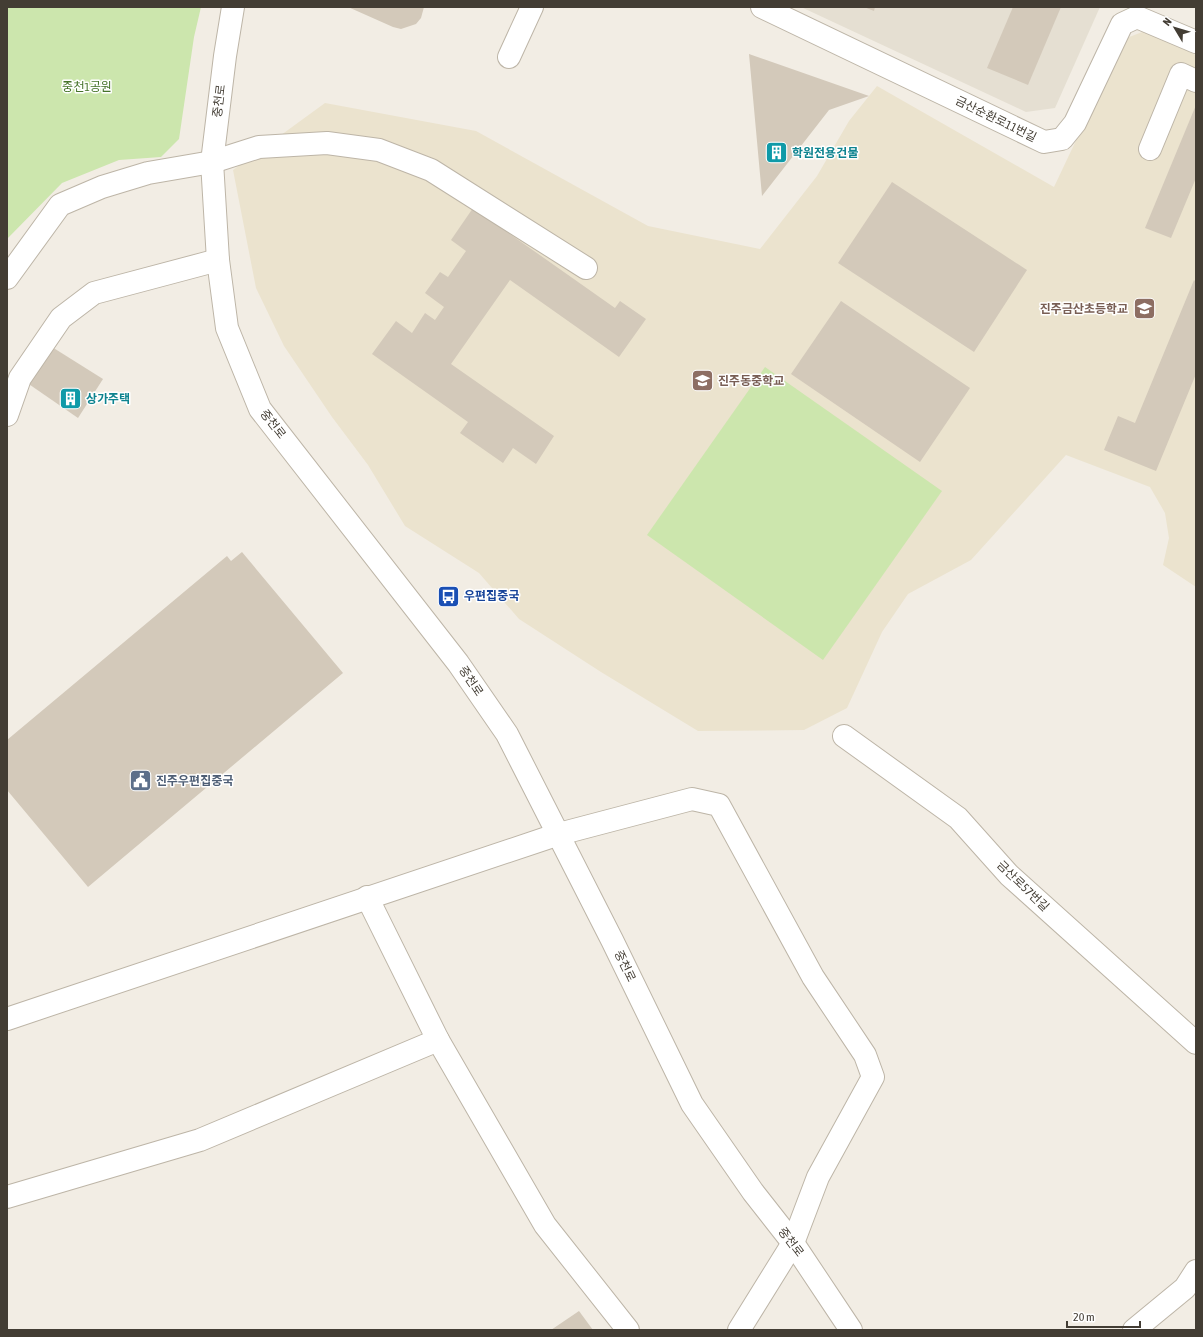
<svg xmlns="http://www.w3.org/2000/svg" width="1203" height="1337" font-family="'Asap Condensed','Noto Sans KR',sans-serif">
	<rect width="100%" height="100%" fill="#f2ede4"/>
	<!-- residential -->
	<path fill="#e5dfd2" d="M801,7H1100L1055,108L1026,112Z"/>
	<!-- education -->
	<path fill="#ebe3ce" d="M1145,31L1196,55V587L1163,565L1169,538L1165,513L1150,487L1066,455L971,560L908,594L882,632L847,708L804,730L698,731L601,672L519,619L479,573L405,526L368,465L332,417L284,346L256,288L233,170L325,103L476,131L648,226L760,249L817,176L849,121L877,86L1054,187L1124,39Z"/>
	<!-- green -->
	<g fill="#cce6ad">
		<path d="M7,7H201L194,37L179,139L161,157L119,160L62,183L7,239Z"/>
		<path d="M765,367L942,491L823,660L647,535Z"/>
	</g>
	<!-- building -->
	<g fill="#d3c9ba">
		<path d="M348,7H424L421,18L416,24L401,29L393,27Z"/>
		<path d="M864,7H875L874,11Z"/>
		<path d="M1013,7H1061L1028,85L987,68Z"/>
		<path d="M749,54L869,96L829,110L762,196Z"/>
		<path d="M1196,105V178L1171,238L1145,228Z"/>
		<path d="M892,182L1027,270L974,352L838,263Z"/>
		<path d="M473,208L615,308L620,301L646,319L619,357L510,280L451,364L554,436L536,464L513,448L503,463L460,433L468,422L372,354L396,321L412,333L425,313L435,320L444,307L425,293L440,272L448,277L466,251L451,240Z"/>
		<path d="M1194,280L1196,282V374L1156,471L1104,450L1118,416L1135,423Z"/>
		<path d="M841,301L970,388L920,462L791,374Z"/>
		<path d="M44,342L103,379L78,418L20,378Z"/>
		<path d="M242,552L343,673L88,887L7,790V740L227,556L231,561Z"/>
		<path d="M579,1311L593,1330H551Z"/>
	</g>
	<g fill="none" stroke-linecap="round" stroke-linejoin="round">
		<defs>
			<g id="minor">
				<path d="M233,7L225,56L212,162L218,260L227,328L260,409L458,663L507,734L612,940L692,1104L753,1192L793,1243L851,1330"/>
				<path d="M762,7L1044,142L1062,139L1075,123L1122,24L1137,17L1196,42"/>
				<path d="M509,57L532,7"/>
				<path d="M1150,149L1181,74L1196,81"/>
				<path d="M7,278L60,205L102,187L148,173L212,162L259,147L327,143L379,150L431,170L586,268"/>
				<path d="M7,415L20,378L61,318L94,293L218,260"/>
				<path d="M844,736L958,818L1009,875L1196,1043"/>
				<path d="M7,1019L559,834L692,799L719,805L813,977L865,1055L873,1077L818,1177L793,1243L739,1330"/>
				<path d="M438,1040L545,1225L628,1330"/>
				<path d="M7,1197L200,1140L438,1040L367,897"/>
				<path d="M1134,1330L1185,1288L1196,1271"/>
			</g>
		</defs>
		<!-- minor casing -->
		<use href="#minor" stroke="#bdb5a7" stroke-width="24"/>
		<!-- minor -->
		<use href="#minor" stroke="#fff" stroke-width="22"/>
	</g>
	<!-- icons -->
	<defs>
		<symbol id="building-square" viewBox="-11 -11 22 22"><rect x="-9" y="-9" width="18" height="18" rx="4" fill="#0f9aa8" stroke="#fff"/><path d="M-4-6H4V6H1V3H-1V6H-4ZM-2.5-4.3h1.7v1.8h-1.7ZM.8-4.3h1.7v1.8H.8ZM-2.5-1h1.7V.8h-1.7ZM.8-1h1.7V.8H.8Z" fill="#fff"/></symbol>
		<symbol id="school-square" viewBox="-11 -11 22 22"><rect x="-9" y="-9" width="18" height="18" rx="4" fill="#8d6e63" stroke="#fff"/><path d="M0-5L7-2L0 1L-7-2ZM-4 1L0 2.5L4 1V4Q0 6-4 4Z" fill="#fff"/></symbol>
		<symbol id="bus-square" viewBox="-11 -11 22 22"><rect x="-9" y="-9" width="18" height="18" rx="4" fill="#1a4fb4" stroke="#fff"/><path d="M-5-6H5V4H4V6H2V4H-2V6H-4V4H-5ZM-3.5-4V0h7V-4ZM-3.5 1.2v1.5H-2V1.2ZM2 1.2v1.5H3.5V1.2Z" fill="#fff"/></symbol>
		<symbol id="civic-square" viewBox="-11 -11 22 22"><rect x="-9" y="-9" width="18" height="18" rx="4" fill="#5c6f8a" stroke="#fff"/><path d="M-.6-6.5H3V-4.5H.6V-3L4-1V1h2V6H-6V1h2V-1L-.6-3ZM-1.2 2.5V6h2.4V2.5Z" fill="#fff"/></symbol>
	</defs>
	<g fill-rule="evenodd">
		<use href="#building-square" x="764" y="140" width="25" height="25"/>
		<use href="#school-square" x="1132" y="296" width="25" height="25"/>
		<use href="#school-square" x="690" y="368" width="25" height="25"/>
		<use href="#building-square" x="58" y="386" width="25" height="25"/>
		<use href="#bus-square" x="436" y="584" width="25" height="25"/>
		<use href="#civic-square" x="128" y="768" width="25" height="25"/>
	</g>
	<g text-anchor="middle" dominant-baseline="central" stroke-width="3" stroke-linejoin="round" paint-order="stroke">
		<!-- park labels -->
		<g font-size="12" fill="#457329" stroke="#fff">
			<text x="87" y="87">중천1공원</text>
		</g>
		<!-- street labels -->
		<g font-size="12" fill="#433d34" stroke="#fff">
			<text transform="translate(219 101) rotate(-83)">중천로</text>
			<text transform="translate(996 119) rotate(26)">금산순환로11번길</text>
			<text transform="translate(273 424) rotate(52)">중천로</text>
			<text transform="translate(471 681) rotate(56)">중천로</text>
			<text transform="translate(1023 886) rotate(44)">금산로57번길</text>
			<text transform="translate(625 966) rotate(64)">중천로</text>
			<text transform="translate(791 1242) rotate(53)">중천로</text>
		</g>
		<!-- culture labels -->
		<g font-size="12" font-weight="bold" fill="#0d838f" stroke="#fff" text-anchor="start">
			<text x="792" y="153">학원전용건물</text>
			<text x="86" y="399">상가주택</text>
		</g>
		<!-- education labels -->
		<g font-size="12" font-weight="bold" fill="#785e54" stroke="#fff" text-anchor="end">
			<text x="1128" y="309">진주금산초등학교</text>
			<text x="718" y="381" text-anchor="start">진주동중학교</text>
		</g>
		<!-- transit labels -->
		<g font-size="12" font-weight="bold" fill="#164399" stroke="#fff" text-anchor="start">
			<text x="464" y="596">우편집중국</text>
		</g>
		<!-- service labels -->
		<g font-size="12" font-weight="bold" fill="#4e5e75" stroke="#fff" text-anchor="start">
			<text x="156" y="781">진주우편집중국</text>
		</g>
	</g>
	<!-- border -->
	<rect width="1203" height="1337" fill="none" stroke="#433d34" stroke-width="16"/>
	<!-- north arrow -->
	<g transform="translate(1175 28) rotate(308)" stroke="#ffffff" stroke-width="3" paint-order="stroke">
	<path d="M0-3L7 15L0 10L-7 15Z" fill="#433d34"/>
	<text y="-6" font-size="11" font-weight="bold" text-anchor="middle" fill="#433d34">N</text>
	</g>
	<!-- scale -->
	<path d="M1067 1321v6h73v-6" fill="none" stroke="#433d34" stroke-width="2"/>
	<text x="1073" y="1321" font-size="12" fill="#433d34" stroke="#ffffff" stroke-width="3" paint-order="stroke">20 m</text>
</svg>
